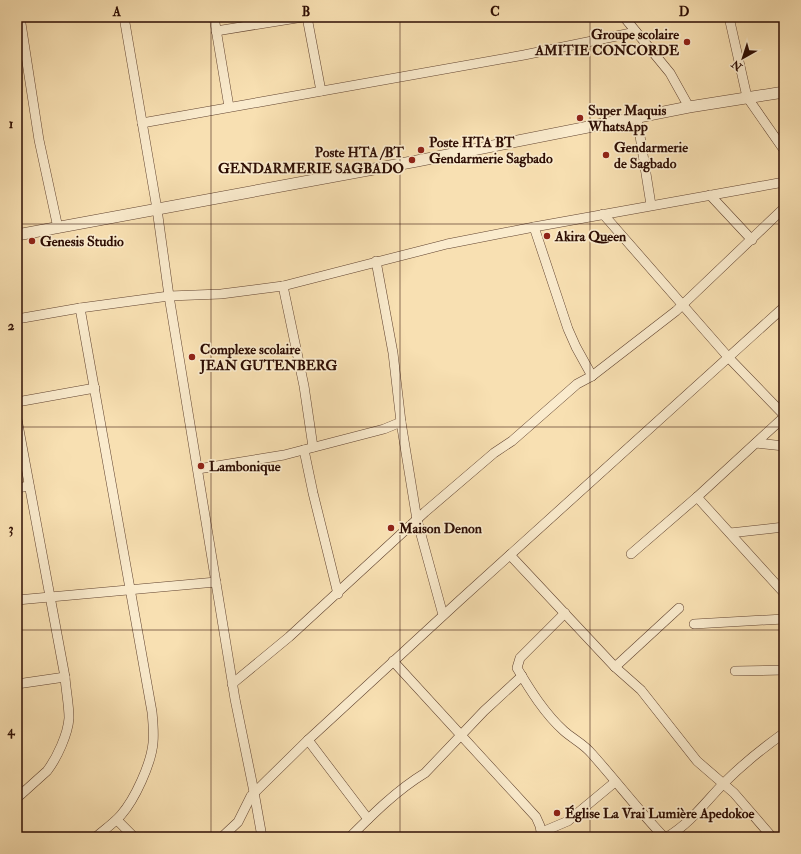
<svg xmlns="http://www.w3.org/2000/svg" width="801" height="854" font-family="'IM FELL Double Pica',serif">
	<rect width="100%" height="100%" fill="#f8e0b2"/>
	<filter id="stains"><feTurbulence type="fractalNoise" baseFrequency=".005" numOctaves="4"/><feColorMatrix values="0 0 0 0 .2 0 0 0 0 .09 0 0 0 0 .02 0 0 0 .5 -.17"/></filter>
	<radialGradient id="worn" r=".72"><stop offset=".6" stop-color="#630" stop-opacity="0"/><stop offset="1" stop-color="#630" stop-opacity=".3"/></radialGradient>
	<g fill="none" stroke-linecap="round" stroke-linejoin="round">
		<defs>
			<g id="minor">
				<path d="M20,17L39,140L58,228"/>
				<path d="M124,17L157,209L169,296L235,699L254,792L262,837"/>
				<path d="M214,17L229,107"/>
				<path d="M307,17L321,91"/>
				<path d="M624,17L670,73L689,107"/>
				<path d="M729,17L747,97L784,150"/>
				<path d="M216,31L303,17"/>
				<path d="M637,117L651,205"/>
				<path d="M142,123L524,55L636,32"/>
				<path d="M710,195L752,240"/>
				<path d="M603,214L729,358L784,415"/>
				<path d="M534,227L568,329L576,347L592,376"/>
				<path d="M376,261L393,353L401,422L417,520L443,615"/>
				<path d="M283,286L304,386L313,447"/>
				<path d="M80,308L152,712C153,722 154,733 153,743C151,764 135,799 121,815C114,823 104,830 96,837"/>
				<path d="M17,319L80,308L169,296L221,294L283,286L447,244L534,227L784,182"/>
				<path d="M17,402L95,388"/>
				<path d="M17,419L65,677C66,691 69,705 69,718C68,734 57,758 47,771L17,798"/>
				<path d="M756,443L784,446"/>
				<path d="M304,450L313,493L338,594"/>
				<path d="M198,469L284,455L384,429L401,422"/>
				<path d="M17,488L29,486"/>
				<path d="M697,497L784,593"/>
				<path d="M730,533L784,527"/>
				<path d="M631,554L697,497L784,417"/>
				<path d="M510,555L615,667L641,690L697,761L734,793L772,837"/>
				<path d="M17,600L216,582"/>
				<path d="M565,613L520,658L517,668C530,690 545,714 564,731C573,739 584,744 592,754C617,782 639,811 664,837"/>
				<path d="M694,624L784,619"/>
				<path d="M393,661L536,817L540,826L542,837"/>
				<path d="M615,667L679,608"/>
				<path d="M735,671L784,670"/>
				<path d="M17,684L65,677"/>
				<path d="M232,684L289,637L425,512L494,453L512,441L577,384L592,376L676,311L784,208"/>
				<path d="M308,740L368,819"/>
				<path d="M117,820L134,837"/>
				<path d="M542,832L568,821L615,782"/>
				<path d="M222,837L238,822L251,796L308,740L459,601L784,307"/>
				<path d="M350,837C373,814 397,790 425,773L484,711L522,676"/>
				<path d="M667,837C691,823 706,801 725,782C743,764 763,748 784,733"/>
			</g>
			<path id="tertiary" d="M17,235L417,161L689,107L784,92"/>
		</defs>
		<!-- minor casing -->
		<use href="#minor" stroke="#60422f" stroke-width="10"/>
		<!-- tertiary casing -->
		<use href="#tertiary" stroke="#60422f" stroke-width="12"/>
		<!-- minor -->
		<use href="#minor" stroke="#faebcd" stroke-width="9"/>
		<!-- tertiary -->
		<use href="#tertiary" stroke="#faebcd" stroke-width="11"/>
	</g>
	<!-- grid -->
	<path fill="none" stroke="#2d0d03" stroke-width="1" stroke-opacity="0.55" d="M211,17V837M400,17V837M590,17V837M17,224H784M17,427H784M17,630H784"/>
	<!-- markers -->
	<g fill="#8f2418" stroke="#faebcd" stroke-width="1.5">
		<circle cx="687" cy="42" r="4"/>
		<circle cx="580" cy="118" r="4"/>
		<circle cx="421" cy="150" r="4"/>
		<circle cx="606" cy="155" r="4"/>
		<circle cx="412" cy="160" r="4"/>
		<circle cx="547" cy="236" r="4"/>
		<circle cx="32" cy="241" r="4"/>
		<circle cx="192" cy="357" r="4"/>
		<circle cx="201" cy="466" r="4"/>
		<circle cx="391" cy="528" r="4"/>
		<circle cx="557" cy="813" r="4"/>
	</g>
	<g text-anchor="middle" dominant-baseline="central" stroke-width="3.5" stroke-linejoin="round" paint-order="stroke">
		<!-- poi labels -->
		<g font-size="14" font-weight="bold" fill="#2d0d03" stroke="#faebcd" text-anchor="start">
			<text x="679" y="34" text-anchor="end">Groupe scolaire<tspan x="679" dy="16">AMITIE CONCORDE</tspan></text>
			<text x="588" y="110">Super Maquis<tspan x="588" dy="16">WhatsApp</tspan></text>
			<text x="429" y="142">Poste HTA BT<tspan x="429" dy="16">Gendarmerie Sagbado</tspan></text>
			<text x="614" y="147">Gendarmerie<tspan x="614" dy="16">de Sagbado</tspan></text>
			<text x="404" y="152" text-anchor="end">Poste HTA /BT<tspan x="404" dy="16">GENDARMERIE SAGBADO</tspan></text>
			<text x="555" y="236">Akira Queen</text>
			<text x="40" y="241">Genesis Studio</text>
			<text x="200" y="349">Complexe scolaire<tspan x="200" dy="16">JEAN GUTENBERG</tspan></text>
			<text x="209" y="466">Lambonique</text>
			<text x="399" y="528">Maison Denon</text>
			<text x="565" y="813">Église La Vrai Lumière Apedokoe</text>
		</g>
	</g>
	<!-- margin -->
	<rect width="801" height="854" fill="none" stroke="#f8e0b2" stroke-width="44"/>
	<!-- north arrow -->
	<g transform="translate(743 58) rotate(219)" stroke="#faebcd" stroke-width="3" paint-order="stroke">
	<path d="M0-3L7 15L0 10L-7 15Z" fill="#2d0d03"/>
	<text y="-6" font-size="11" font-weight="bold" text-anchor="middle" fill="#2d0d03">N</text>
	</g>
	<rect x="22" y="22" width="757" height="810" fill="none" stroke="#2d0d03" stroke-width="1.5"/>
	<g font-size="13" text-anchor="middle" font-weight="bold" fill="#2d0d03">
		<text x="117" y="16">A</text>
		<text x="306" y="16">B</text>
		<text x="495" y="16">C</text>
		<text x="684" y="16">D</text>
		<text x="11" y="128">1</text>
		<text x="11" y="330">2</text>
		<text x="11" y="533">3</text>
		<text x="11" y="735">4</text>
	</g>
	<rect width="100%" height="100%" filter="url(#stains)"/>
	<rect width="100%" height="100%" fill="url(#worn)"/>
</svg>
